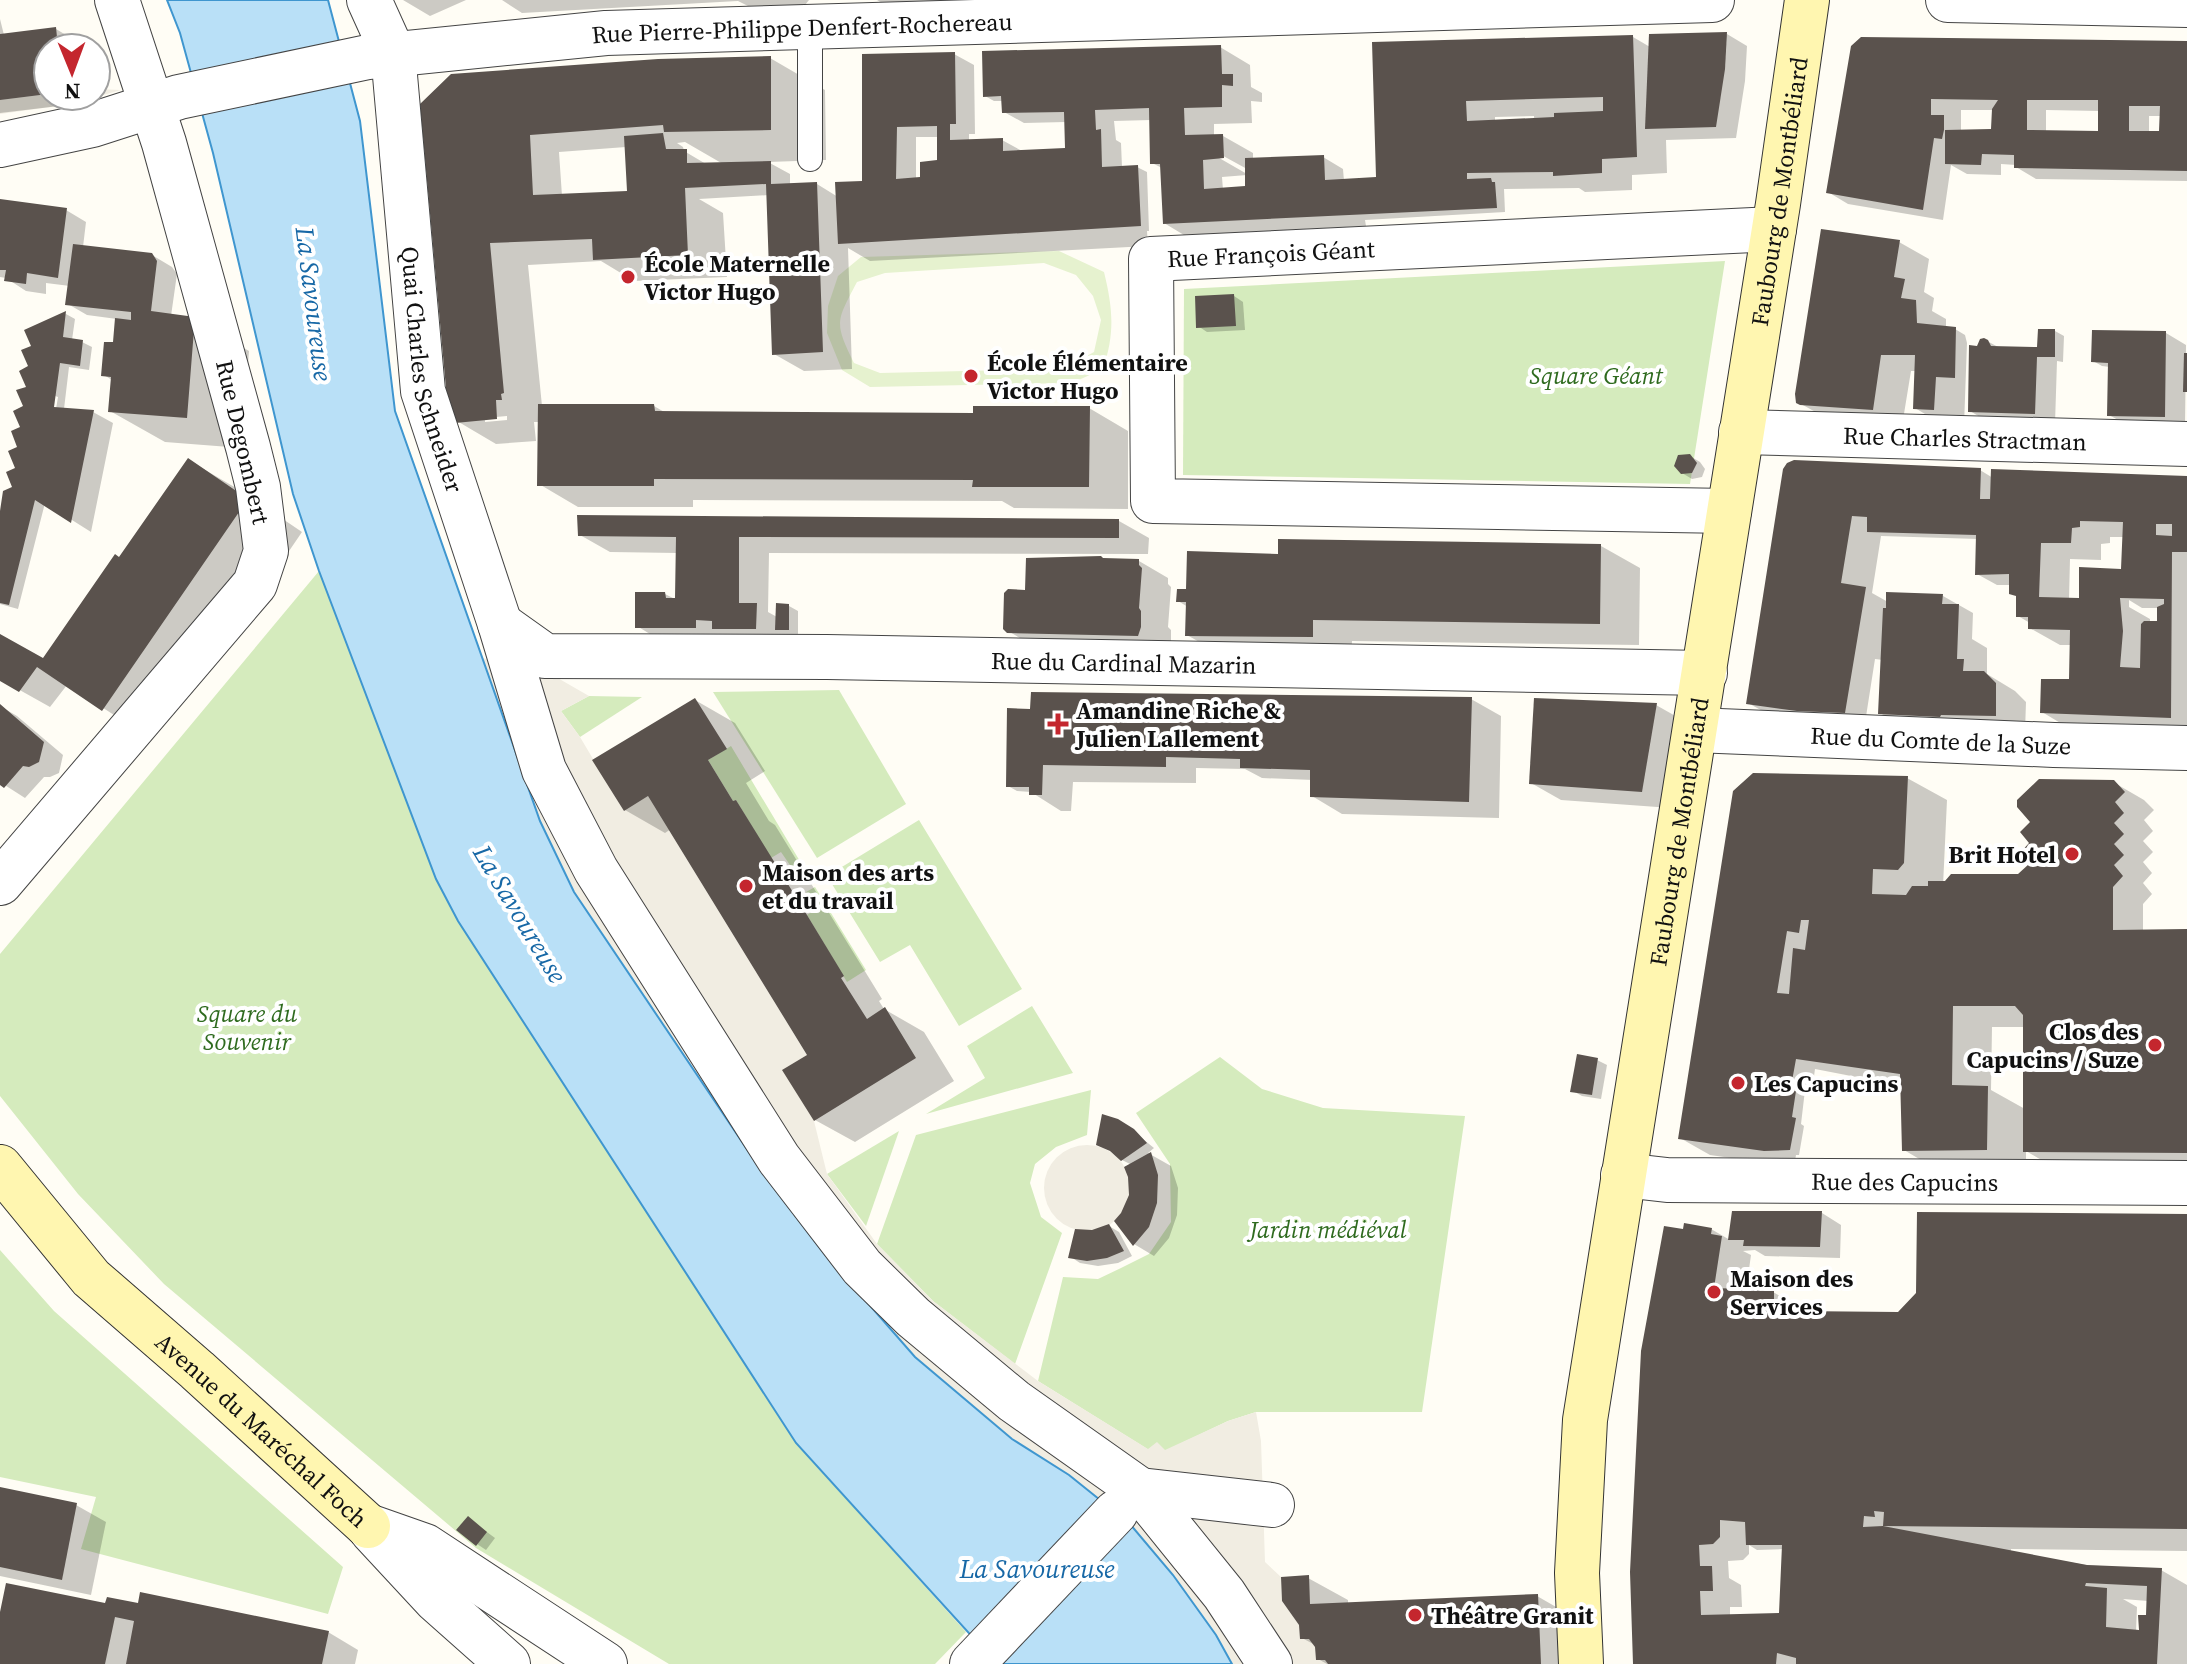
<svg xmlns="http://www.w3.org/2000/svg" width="2187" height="1664" font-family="'Source Serif 4',serif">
	<rect width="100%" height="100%" fill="#fffdf5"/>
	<!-- green -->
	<g fill="#d5ebbd">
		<path d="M1725,261L1690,484L1183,475L1184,289Z"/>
		<path d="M319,571L436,879L458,921L796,1443L966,1632L935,1664H669L476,1548L164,1284L78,1194L0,1096V954Z"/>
		<path d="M839,690L906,804L817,858L713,692Z"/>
		<path d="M589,696L642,697L580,737L561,711Z"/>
		<path d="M731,746L801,863L792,868L781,852L771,858L736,800L733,801L708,760Z"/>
		<path d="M919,820L1022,989L959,1026L910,945L880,962L827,876Z"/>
		<path d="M815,887L866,970L847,982L807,915L816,909L806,892Z"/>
		<path d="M1032,1006L1073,1073L926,1114L985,1078L967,1046Z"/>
		<path d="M1220,1057L1262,1089L1323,1108L1465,1116L1422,1412H1256L1228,1421L1165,1451L1149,1450L1038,1381L1063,1277L1098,1279L1121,1268L1149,1254L1171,1222L1170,1164L1136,1113Z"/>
		<path d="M1091,1090L1087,1135L1056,1147L1035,1164L1030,1183L1041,1217L1062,1233L1015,1364L933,1301L877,1244L916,1135Z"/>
		<path d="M899,1131L866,1226L827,1174Z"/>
		<path d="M0,1250L54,1311L343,1567L328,1614L81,1549L96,1497L0,1477Z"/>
	</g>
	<!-- pitch -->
	<path fill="#e6f2cf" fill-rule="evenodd" d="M1059,251L1104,272C1113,309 1115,333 1103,369L1072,383L870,387L842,370L827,333L828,306L838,276L861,257ZM1044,263L1076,275L1093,296L1101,320L1094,352L1074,363L1053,369L880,373L854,363C834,322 836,322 857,282L885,273Z"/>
	<!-- plaza -->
	<g fill="#f1ede2">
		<path d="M96,89L121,90L72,104L0,114V100L48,94L96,96Z"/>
		<path d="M482,658L549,673L589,696L561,711L580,737L624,811L648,796L807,1055L783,1070L814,1121L827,1174L877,1244L933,1301L1038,1381L1148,1449L1157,1442L1165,1450L1228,1421L1256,1412L1261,1441L1265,1562L1281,1577L1282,1601L1315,1647L1316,1660H1325L1328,1664H1232L1216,1635L1173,1575L1130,1524L1069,1475L1012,1439L915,1357L824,1253L765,1176L574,892L540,821Z"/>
		<circle cx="1087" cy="1188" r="43"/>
	</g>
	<!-- water -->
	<path fill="#b9e0f7" stroke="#3f96cf" stroke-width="2" d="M167,0H328L360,121L395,411L540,821L574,892L765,1176L824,1253L915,1357L1012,1439L1069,1475L1130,1524L1173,1575L1216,1635L1232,1664H997L796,1443L458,921L436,879L319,571L293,494L213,153L180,33Z"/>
	<!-- shadow -->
	<g fill="#0003" fill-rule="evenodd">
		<path d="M403,0H466L430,16Z"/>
		<path d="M502,0H809L805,5L748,6L738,1L522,13Z"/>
		<path d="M877,0H1377L907,17Z"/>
		<path d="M0,19L4,35L56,29L76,41V48H48V96H82L76,104L0,113Z"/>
		<path d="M1727,34L1747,46L1745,81L1736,138L1666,140L1667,173L1632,175V190L1585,192L1579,188L1504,189L1505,212L1365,220L1366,226L1184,235L1164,223L1162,168L1152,163L1151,120L1114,121L1116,140L1121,143L1122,167H1137L1147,172L1149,231H1147L1148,246L870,261L848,248L852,369L804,371L774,354L769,195L699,199L723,213L727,277L634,281L601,261L528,265L542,406H654L666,413L975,415L1089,408L1128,431V509L1014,508L1002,501L693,500V507H578L539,484L540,422H534L536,441L496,444L457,421L422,105L770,58L825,90L826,160L768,162L790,174V185L817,184L838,197L864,182V55L954,54L974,65L975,134H969V141L1002,140L1022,151H1067L1066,122L1024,123L1004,112V101H994L985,96L1220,47L1250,65L1251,87L1262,93V102L1251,101L1252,123L1214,124V136H1223L1253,153V160L1323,157L1343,169L1344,181L1383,179L1374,44L1633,37L1650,47ZM1534,116V120L1495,122V117ZM916,137H939V163L922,179H916ZM685,142L723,164H706L684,151L683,147L677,143ZM626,147L629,193L562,196L559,152ZM1216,152L1247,169V174L1214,155ZM1247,175V188L1223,190L1222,177ZM507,416V420L485,422V418Z"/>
		<path d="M2187,43V181L2036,179L2016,167V165L2001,164V175L1967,174L1951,165L1943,220L1848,204L1828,192L1853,47ZM1961,110H1994L1993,131H1961ZM2046,110L2100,111V133L2046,132ZM2149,116H2161V133H2149Z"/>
		<path d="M0,201L66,210L86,222L83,247L152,255L172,267L177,274L171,316L194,319L249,351L242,448L165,442L110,411L112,380L104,375L115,345L117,319L87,315L68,304L70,286L46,283V294L26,291L6,278L0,277Z"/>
		<path d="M1899,242L1929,259L1924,292L1934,298L1932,311L1946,319V329H1955L1965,335L1967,343L1964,426H1945L1915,408L1916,371H1911L1902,426L1832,421L1801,404Z"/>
		<path d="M1234,296L1243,302L1245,330L1207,332L1198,326Z"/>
		<path d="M66,314L75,319L72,340L82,342L92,347L89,370L69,367L64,409L93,412L113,423L91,532L45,503L18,609L0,604V525L15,488L18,469L33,347L27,331ZM55,396L58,397L56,409H52Z"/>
		<path d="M2055,331L2064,336L2063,362L2057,361L2055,424L1990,423L1970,411L1978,348L1987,341L2000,348L2039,349Z"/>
		<path d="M2166,333L2186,345L2185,427L2129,426L2109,415L2110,367L2102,366L2093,361Z"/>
		<path d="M1690,456L1700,462L1705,469L1702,477L1692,479L1682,473Z"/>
		<path d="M188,460L243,492L302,532L236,629L133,727L67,685L50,707L0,679V643L43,661L120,559Z"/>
		<path d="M1785,470H1980L1993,478H2187V728L2072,730L2042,712L2071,681L2072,645H2060L2030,628V623L2018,616V597L2010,585H1997L1977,574L1978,539L1881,536L1872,593L1888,602L1943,596L1973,613L1972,639L1987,648V674L2015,691L2026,702L2025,732L1910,730L1880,713L1883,660L1875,659L1865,723L1768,714L1748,703ZM2110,537H2124L2123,571L2088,600H2069L2070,559L2101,560V544L2110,543ZM2129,600L2142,608H2159L2158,623H2150V619L2129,607Z"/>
		<path d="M1119,521L1149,538L1148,554L769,553L768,612L777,617L789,606L798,611V634H786V646L666,644L637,626L665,594L677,600V553L610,552L580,535Z"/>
		<path d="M1601,546L1640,568L1639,645L1352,641L1351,659L1217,652L1187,635L1188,607L1178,601L1221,556Z"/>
		<path d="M1105,560L1139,561L1168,578V584L1171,587L1168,627L1171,630V645L1039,649L1008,631L1027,592Z"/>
		<path d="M1471,699L1501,716L1499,818L1342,814L1312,796L1313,780L1262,778L1245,769L1196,768V783L1073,782L1071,811H1061L1031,792L1017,791L1008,786L1009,710Z"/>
		<path d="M695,700L735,723L765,771L746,783L769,821L775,825L882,999L879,1001L884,1009L924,1032L954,1081L855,1142L815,1120L810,1056L671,829L665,833L625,810Z"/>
		<path d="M1656,705L1686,722L1671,808L1561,800L1531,783Z"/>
		<path d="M0,706L17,716L63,755L59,773L50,777H44L25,798L0,782Z"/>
		<path d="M1907,778L1947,800L1943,886L2019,876L2113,782L2144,800L2154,810L2144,820L2153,831L2143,841L2153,852L2143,862L2152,873L2143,883L2152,894L2143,904V932L2187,931V1174L2055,1168L2026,1151V1172L1943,1173L1904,1150L1903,1086L1815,1069L1812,1091L1805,1090L1801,1124L1804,1126L1799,1155H1796L1794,1167L1710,1155L1680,1138L1735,792ZM1992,1027H2025V1109L1991,1090Z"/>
		<path d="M1597,1060L1607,1065L1601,1099L1582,1096L1573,1091Z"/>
		<path d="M1128,1127L1154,1148L1148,1153L1171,1166L1178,1188L1177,1215L1169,1238L1154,1256L1134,1244L1116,1221L1128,1205L1132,1165L1122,1160Z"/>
		<path d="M1734,1213H1822L1841,1225L1840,1258L1765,1256L1755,1250L1743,1251L1751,1255L1746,1291L1773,1292L1810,1313L1899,1314L2187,1216V1551L2011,1549V1552L2086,1565L2161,1570L2187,1585V1664H1635L1685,1232L1711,1229L1730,1240ZM1749,1545L1757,1550L1784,1549L1781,1615L1730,1616V1607H1742L1741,1585L1729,1578L1728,1561L1743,1560L1749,1554ZM2123,1599L2148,1601V1617L2141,1632H2136L2137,1607Z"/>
		<path d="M1109,1226L1119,1232L1132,1256L1118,1263L1098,1266L1080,1263L1071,1257L1092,1232Z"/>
		<path d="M0,1489L76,1505L106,1522L91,1595L0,1576Z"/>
		<path d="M468,1518L495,1538L486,1550L477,1544Z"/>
		<path d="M1308,1578L1348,1600V1604L1537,1596L1577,1619L1578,1664H1327L1318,1659L1317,1646L1302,1638Z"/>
		<path d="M115,1607L328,1632L358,1650L355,1664H0V1621Z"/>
	</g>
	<!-- building -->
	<g fill="#5a524d" fill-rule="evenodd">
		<path d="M56,27L58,48H48V94L0,100V34Z"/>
		<path d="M1727,32L1725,69L1716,127L1645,129L1649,34Z"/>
		<path d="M1633,35L1637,157L1602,159V173L1553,176V172L1467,173V179L1491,178L1492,182H1495L1497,208L1163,224L1160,164H1150L1149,108L1095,110L1096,130L1101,129L1102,167L1138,165L1141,226L838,244L835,182L862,181V54L955,52L956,124H950V140L1003,138V151L1065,148L1064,112L1002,113L1001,96L983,97L982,51L1221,45L1222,74H1233V86L1222,85V107L1184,108L1185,135L1223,134L1224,158L1203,160L1204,189L1245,186V158L1324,155L1325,180L1376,177L1372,42ZM1603,97V111L1554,113V117L1467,121L1466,101ZM937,126V160L920,162V177L896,179L897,127Z"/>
		<path d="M1861,37L2187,41V171L2014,168V155L1982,154L1981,165L1945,164V130L1991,129L1992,109L1998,100L1931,99V115H1944V130L1942,139L1934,138L1923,210L1826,193L1851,46ZM2027,100H2098V131L2027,130ZM2129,106H2160L2159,131H2129Z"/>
		<path d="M771,56V130L664,132L663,125L530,135L533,195L627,191L624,136L663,133L666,149H687V163L771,161V184L817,182L823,352L772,355L766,184L685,188L688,255L593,260L592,239L490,243L504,393L501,394L502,400H496L497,419L455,423L447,399L420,104L451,74L658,59Z"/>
		<path d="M0,199L67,208L58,278L27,273L26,284L4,281L6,270H0Z"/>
		<path d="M1821,229L1900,240L1894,277L1905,279L1901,298L1916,300L1917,323L1956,327L1955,378L1936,377L1934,410L1913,409L1915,355H1881L1873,410L1800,405L1796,403L1795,394Z"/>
		<path d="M73,244L152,253L157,261L151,311L195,317L187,418L108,412L111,377L101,376L104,342H113L115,318L131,320V312L65,305Z"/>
		<path d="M1234,294L1236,326L1196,328L1195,296Z"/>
		<path d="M66,311L63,337L83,340L80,366L60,363L54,407L94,410L71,523L35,500L9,605L0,603V511L3,491L12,487L6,472L15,468L8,451L17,447L11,431L20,427L13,411L23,406L16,390L26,387L19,371L28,366L21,350L31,346L24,330Z"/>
		<path d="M2038,329H2055V357H2037L2035,414L1968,412L1969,345L1977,346L1980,339L1984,338L1988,340L1991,346L2037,347Z"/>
		<path d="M2092,330L2166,331L2165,417L2107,416L2108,363L2091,362Z"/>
		<path d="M2184,353H2187V392H2183Z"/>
		<path d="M538,404H654L655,411L973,413V406H1090L1089,487H972L973,480L654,479V486H537Z"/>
		<path d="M1690,454L1697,463L1692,473L1681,474L1674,466L1678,455Z"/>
		<path d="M188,458L248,499L102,711L37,667L19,692L0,681V634L43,658L115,554L119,557Z"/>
		<path d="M1794,460L1981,468L1980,499H1990L1991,469L2187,476V552H2172L2171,718L2040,713L2041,679H2069L2070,630L2028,629V617H2016V596L2009,594V574L1975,575L1976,535L1867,532V517L1852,516L1841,583L1866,587L1845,713L1797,711L1746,704L1783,469L1787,463ZM2080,521L2123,522L2121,569L2079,567V598L2039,597L2041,543H2071L2072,528L2080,527ZM2156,524H2172V536L2156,535ZM2120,598L2164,599V604L2157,607V621H2144L2141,624L2140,668L2120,667L2123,631Z"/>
		<path d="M577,515L1119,519V538L739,537V603H757L756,629H712V621L696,620V628H635V592H665L666,598H675L676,537L578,536Z"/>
		<path d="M1278,539L1601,544L1600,624L1313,620V637L1185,636L1186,602H1176L1177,589H1186L1187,551L1278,554Z"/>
		<path d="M1101,556L1103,558L1139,559V565L1142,568L1139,608L1141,611V627L1138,636L1007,633L1003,629L1004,593L1008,589L1025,590L1026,558Z"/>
		<path d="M1886,592L1943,594L1942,604H1959L1957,659H1964L1963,671H1984L1996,683V716L1941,715L1940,717L1878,714L1883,608H1886Z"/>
		<path d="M776,603L789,604V630H775Z"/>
		<path d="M1031,692L1472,697L1469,802L1310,797V770L1240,768V759L1166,757V767L1043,765L1042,795H1029V787H1006L1007,708L1030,709Z"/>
		<path d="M695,698L727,749L708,760L733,801L736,800L807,915L844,976L841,978L867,1019L885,1007L916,1058L814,1121L782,1070L807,1055L648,796L624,811L592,760Z"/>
		<path d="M1534,698L1657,703L1642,792L1529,784Z"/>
		<path d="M0,704L44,742L39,762L29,767L23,766L4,788L0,785Z"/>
		<path d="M1753,773L1908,776L1904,863L1898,870L1873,869L1872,894L1906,895L1912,886H1928V881H1945L1951,874H2018L2029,864L2020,853L2029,843L2020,832L2030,822L2017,807V800L2039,779L2114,780L2125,792L2115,802L2124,813L2114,823L2124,834L2114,844L2124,855L2114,865L2123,876L2113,887V930L2187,929V1153L2023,1152V1015L2015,1006H1953L1952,1085L1988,1086L1987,1150L1902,1151L1900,1074L1796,1059L1792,1081L1775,1079L1774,1087L1796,1091L1792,1117L1796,1118L1790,1150L1764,1151L1678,1139L1733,791ZM1801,920H1809L1805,950L1793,948L1789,994L1777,993L1787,931L1799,933Z"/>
		<path d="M1577,1054L1598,1058L1592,1095L1570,1092Z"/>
		<path d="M1102,1114L1118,1119L1134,1129L1147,1143L1121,1161L1110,1151L1096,1145Z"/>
		<path d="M1151,1152L1158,1175L1157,1203L1149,1227L1133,1246L1114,1221L1121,1213L1129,1195L1128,1177L1124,1167Z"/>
		<path d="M1732,1211H1822L1820,1247L1743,1246L1744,1240H1728Z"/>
		<path d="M1917,1212L2187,1214V1529L1883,1526L1884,1512L1874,1511L1875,1517L1864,1516L1863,1527L1883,1526L2087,1565L2162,1568L2157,1664H1796V1658L1777,1653L1776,1664H1633L1630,1572L1641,1351L1664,1226L1683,1229L1684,1223L1712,1228L1711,1234L1722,1236L1714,1288L1774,1290V1302L1796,1303L1795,1311L1898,1312L1916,1293ZM1720,1520L1745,1522L1746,1545H1782L1779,1613L1701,1615L1700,1591H1713L1712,1566H1700L1699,1545L1713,1544L1720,1537ZM2086,1583L2147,1586L2146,1615H2138L2139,1630L2106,1627L2107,1588L2085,1586Z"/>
		<path d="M1109,1224L1124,1251L1107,1258L1087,1261L1068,1258L1075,1229L1092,1230Z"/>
		<path d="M0,1487L77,1503L62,1580L0,1567Z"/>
		<path d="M468,1516L487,1532L476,1546L456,1530Z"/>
		<path d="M1309,1575L1310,1604L1538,1594L1541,1664H1328L1325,1660H1316L1315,1647L1309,1639H1300L1299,1625L1282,1601L1281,1577Z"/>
		<path d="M6,1583L105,1603L107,1597L138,1603L140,1592L329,1631L322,1664H126L134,1621L115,1617L105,1664H0V1612Z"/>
	</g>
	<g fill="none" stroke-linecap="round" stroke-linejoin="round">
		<defs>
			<path id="lane" d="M810,27V159"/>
			<g id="street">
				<path id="s1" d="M369,0L393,53L423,391L500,624L544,770L596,870L779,1159L862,1267L913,1317L1014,1401L1140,1490L1224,1594L1270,1664"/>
				<path d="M1948,0L2187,5"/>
				<path id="s2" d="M0,145L92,125L179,97L368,57L606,33L1712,0"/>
				<path id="s3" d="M1741,432L2187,444"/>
				<path id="s4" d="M1729,511L1153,501L1151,259L1774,229"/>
				<path id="s5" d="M500,624L545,656L827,657L1705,673"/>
				<path id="s6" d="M1695,730L2054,745L2187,748"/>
				<path d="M0,883L255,584L266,551L258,487L248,447L164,143L117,0"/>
				<path id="s7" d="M1623,1175L1667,1180L2187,1183"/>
				<path d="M1140,1490L1272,1505"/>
				<path d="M368,1526L425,1546L605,1664"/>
				<path d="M372,1531L436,1600L508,1664"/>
				<path d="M972,1664L1116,1512"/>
			</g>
			<g id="secondary">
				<path id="s8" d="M0,1167L91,1278L197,1370L368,1526"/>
				<path id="s9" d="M1581,1664L1577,1573L1585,1420L1778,204L1807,0"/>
			</g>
		</defs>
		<!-- lane casing -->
		<use href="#lane" stroke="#444" stroke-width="26"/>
		<!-- street casing -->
		<use href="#street" stroke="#444" stroke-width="46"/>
		<!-- secondary casing -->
		<use href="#secondary" stroke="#333" stroke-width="46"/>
		<!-- lane -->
		<use href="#lane" stroke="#fff" stroke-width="24"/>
		<!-- street -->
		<use href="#street" stroke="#fff" stroke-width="44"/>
		<!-- secondary -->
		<use href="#secondary" stroke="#fff6b0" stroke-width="44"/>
	</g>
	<!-- markers -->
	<g fill="#c4262e" stroke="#fff" stroke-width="3">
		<circle cx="628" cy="277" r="8"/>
		<circle cx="971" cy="376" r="8"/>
		<path d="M1054 712h8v8h8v8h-8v8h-8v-8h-8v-8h8z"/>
		<circle cx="2072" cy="854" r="8"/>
		<circle cx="746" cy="886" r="8"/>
		<circle cx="2155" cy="1045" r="8"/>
		<circle cx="1738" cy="1083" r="8"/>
		<circle cx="1714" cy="1292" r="8"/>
		<circle cx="1415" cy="1615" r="8"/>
	</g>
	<g text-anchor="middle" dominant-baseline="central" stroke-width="8" stroke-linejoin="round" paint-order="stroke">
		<!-- street labels -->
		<g font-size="24" fill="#111" stroke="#fff">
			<text stroke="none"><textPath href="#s2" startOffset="814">Rue Pierre-Philippe Denfert-Rochereau</textPath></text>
			<text stroke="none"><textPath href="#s9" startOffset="1488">Faubourg de Montbéliard</textPath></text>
			<text stroke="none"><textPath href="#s4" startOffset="938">Rue François Géant</textPath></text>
			<text stroke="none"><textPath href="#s1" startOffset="378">Quai Charles Schneider</textPath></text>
			<text stroke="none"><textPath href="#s3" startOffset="224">Rue Charles Stractman</textPath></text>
			<text transform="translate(243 442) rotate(77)">Rue Degombert</text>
			<text stroke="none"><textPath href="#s5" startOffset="634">Rue du Cardinal Mazarin</textPath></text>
			<text stroke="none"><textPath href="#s6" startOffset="246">Rue du Comte de la Suze</textPath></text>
			<text stroke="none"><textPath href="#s9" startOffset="840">Faubourg de Montbéliard</textPath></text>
			<text stroke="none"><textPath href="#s7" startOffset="282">Rue des Capucins</textPath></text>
			<text stroke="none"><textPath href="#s8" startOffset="372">Avenue du Maréchal Foch</textPath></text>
		</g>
		<!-- poi labels -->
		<g font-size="24" font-weight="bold" fill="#111" stroke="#fff" text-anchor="start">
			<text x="644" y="263">École Maternelle<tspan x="644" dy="28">Victor Hugo</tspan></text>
			<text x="987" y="362">École Élémentaire<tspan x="987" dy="28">Victor Hugo</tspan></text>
			<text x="1076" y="710">Amandine Riche &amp;<tspan x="1076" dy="28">Julien Lallement</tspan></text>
			<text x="2056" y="854" text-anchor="end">Brit Hotel</text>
			<text x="762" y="872">Maison des arts<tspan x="762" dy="28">et du travail</tspan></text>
			<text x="2139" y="1031" text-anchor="end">Clos des<tspan x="2139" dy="28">Capucins / Suze</tspan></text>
			<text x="1754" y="1083">Les Capucins</text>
			<text x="1730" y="1278">Maison des<tspan x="1730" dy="28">Services</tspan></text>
			<text x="1431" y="1615">Théâtre Granit</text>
		</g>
		<!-- park labels -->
		<g font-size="24" font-style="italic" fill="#2f6b1f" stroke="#fff">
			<text x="1596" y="375">Square Géant</text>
			<text x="247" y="1013">Square du<tspan x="247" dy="28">Souvenir</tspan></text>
			<text x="1328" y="1229">Jardin médiéval</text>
		</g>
		<!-- water labels -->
		<g font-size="26" font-style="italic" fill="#1768a6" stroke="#fff">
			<text transform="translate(314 304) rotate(83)">La Savoureuse</text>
			<text transform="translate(520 914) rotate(59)">La Savoureuse</text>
			<text x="1037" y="1569">La Savoureuse</text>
		</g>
	</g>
	<!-- north arrow -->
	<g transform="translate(72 72) rotate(179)"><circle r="38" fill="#ffffff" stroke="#a0a0a0" stroke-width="2"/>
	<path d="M0-6L14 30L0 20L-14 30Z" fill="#c4262e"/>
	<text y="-12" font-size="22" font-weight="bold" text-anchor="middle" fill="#111111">N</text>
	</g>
</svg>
